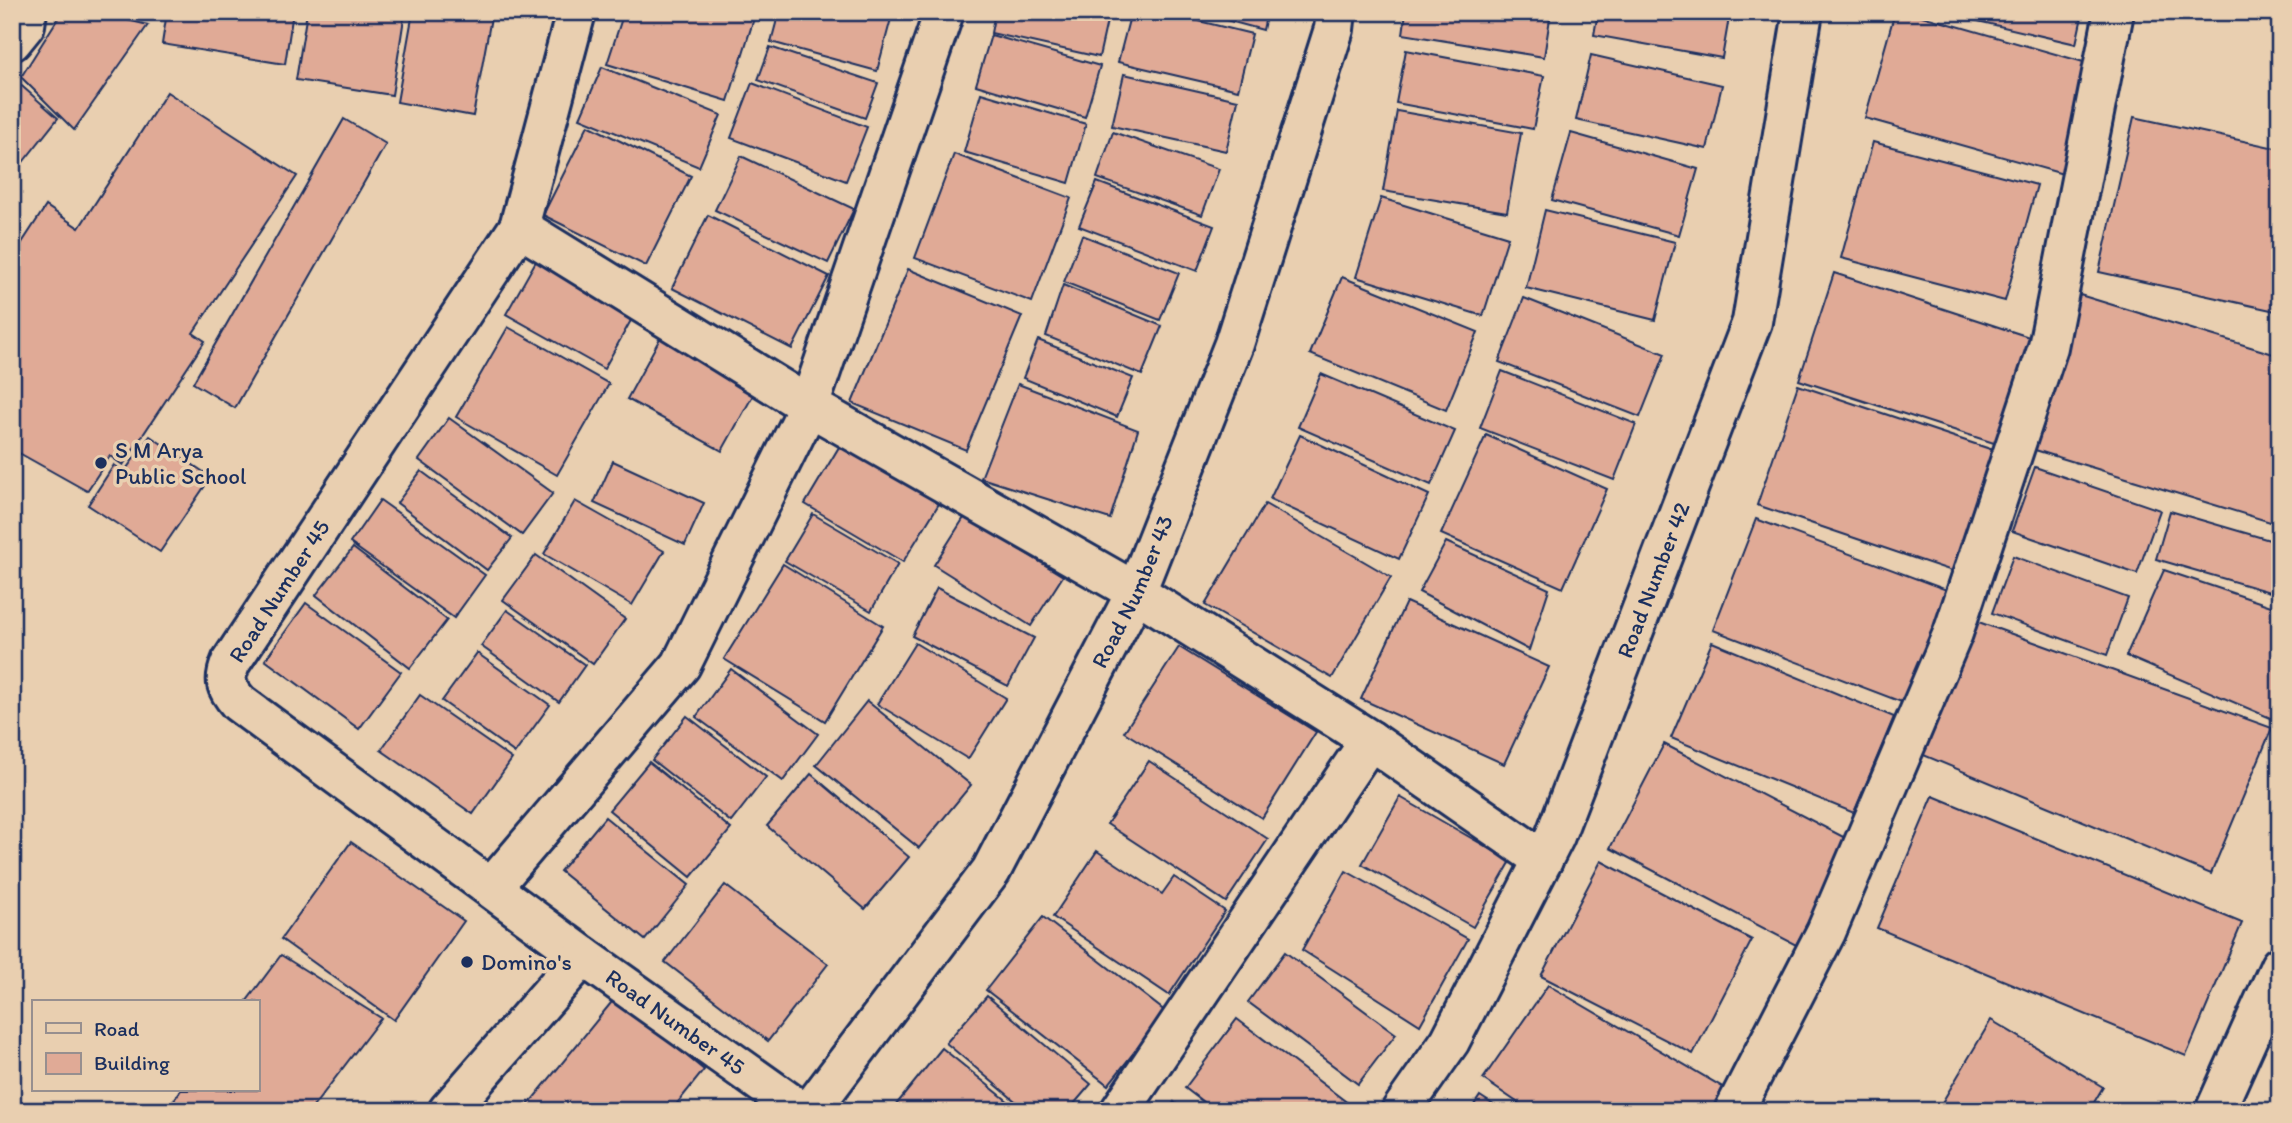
<svg xmlns="http://www.w3.org/2000/svg" width="2292" height="1123" font-family="Itim,sans-serif">
	<rect width="100%" height="100%" fill="#e9cfb0"/>
	<filter id="ink" filterUnits="userSpaceOnUse"><feTurbulence type="fractalNoise" baseFrequency=".0143" numOctaves="2"/><feDisplacementMap in="SourceGraphic" scale="14" xChannelSelector="R" yChannelSelector="G"/><feConvolveMatrix kernelMatrix="1 2 1 2 8 2 1 2 1" color-interpolation-filters="sRGB"/></filter>
	<g filter="url(#ink)">
		<!-- building -->
		<g fill="#e0aa96" stroke="#1b2f5e" stroke-width="2">
			<path d="M62,12H94L148,25L74,130L21,77Z"/>
			<path d="M121,12H158L157,18Z"/>
			<path d="M167,12H293L285,64L162,44Z"/>
			<path d="M307,12H405L392,95L296,80Z"/>
			<path d="M413,12H492L473,116L397,102Z"/>
			<path d="M624,12H756L728,101L607,64Z"/>
			<path d="M779,12H883L892,15L877,71L771,42Z"/>
			<path d="M995,12H1109L1099,57L991,33Z"/>
			<path d="M1131,12H1162L1252,34L1238,90L1118,62Z"/>
			<path d="M1196,12H1267L1263,30Z"/>
			<path d="M1406,12H1551L1544,57L1403,34Z"/>
			<path d="M1598,12H1730L1722,58L1594,35Z"/>
			<path d="M1895,12H1908L2094,65L2063,174L1865,118Z"/>
			<path d="M1939,12H2083L2076,44Z"/>
			<path d="M991,35L1100,66L1085,117L976,85Z"/>
			<path d="M770,47L878,83L865,118L758,80Z"/>
			<path d="M1406,50L1544,76L1533,129L1396,103Z"/>
			<path d="M1591,55L1722,85L1707,149L1576,120Z"/>
			<path d="M602,67L721,115L699,167L580,118Z"/>
			<path d="M1124,74L1238,100L1226,151L1112,126Z"/>
			<path d="M15,80L58,118L16,171L12,166V82Z"/>
			<path d="M752,83L867,127L846,181L731,138Z"/>
			<path d="M167,92L297,176L193,333L205,341L123,465L110,456L87,491L12,449V258L46,206L79,228Z"/>
			<path d="M981,93L1086,124L1069,183L964,152Z"/>
			<path d="M1397,111L1521,133L1507,212L1383,191Z"/>
			<path d="M2134,117L2280,149V312L2099,272Z"/>
			<path d="M344,119L386,144L235,408L193,383Z"/>
			<path d="M588,125L691,176L646,266L543,215Z"/>
			<path d="M1113,132L1219,169L1202,215L1097,178Z"/>
			<path d="M1571,133L1698,169L1679,235L1552,200Z"/>
			<path d="M1873,142L2037,185L2005,301L1841,258Z"/>
			<path d="M954,154L1071,198L1032,302L915,258Z"/>
			<path d="M741,156L854,209L828,263L715,210Z"/>
			<path d="M1097,182L1214,226L1197,271L1079,226Z"/>
			<path d="M1381,198L1508,237L1483,316L1356,277Z"/>
			<path d="M1545,210L1675,242L1655,320L1526,288Z"/>
			<path d="M708,215L829,276L792,349L672,288Z"/>
			<path d="M1082,235L1179,273L1160,320L1064,282Z"/>
			<path d="M536,261L634,315L604,369L506,314Z"/>
			<path d="M908,269L1022,316L966,450L852,403Z"/>
			<path d="M1834,273L2035,339L2000,445L1799,380Z"/>
			<path d="M1342,277L1478,332L1446,410L1310,354Z"/>
			<path d="M1063,285L1162,326L1142,375L1046,336Z"/>
			<path d="M2080,295L2280,356V525L2032,449Z"/>
			<path d="M1524,298L1665,354L1640,417L1499,362Z"/>
			<path d="M508,327L609,384L557,475L456,417Z"/>
			<path d="M665,329L761,381L722,451L627,399Z"/>
			<path d="M1038,340L1133,378L1117,417L1023,378Z"/>
			<path d="M1502,371L1636,424L1614,480L1480,428Z"/>
			<path d="M1321,374L1455,431L1431,485L1298,427Z"/>
			<path d="M1018,384L1138,430L1110,519L981,478Z"/>
			<path d="M1798,385L1996,451L1955,572L1757,505Z"/>
			<path d="M449,418L553,493L522,535L419,460Z"/>
			<path d="M1300,435L1429,495L1399,559L1270,499Z"/>
			<path d="M1486,435L1607,489L1563,588L1441,534Z"/>
			<path d="M150,436L211,477L160,552L88,505L114,465L124,472Z"/>
			<path d="M842,442L940,502L903,562L805,504Z"/>
			<path d="M613,461L704,503L685,545L594,503Z"/>
			<path d="M2035,467L2160,510L2137,574L2012,531Z"/>
			<path d="M421,471L512,538L487,570L397,503Z"/>
			<path d="M380,500L485,575L454,618L350,543Z"/>
			<path d="M575,501L664,551L632,605L544,554Z"/>
			<path d="M1265,504L1391,577L1332,678L1205,605Z"/>
			<path d="M2170,511L2280,543V595L2156,559Z"/>
			<path d="M813,514L898,564L871,611L785,561Z"/>
			<path d="M965,516L1063,576L1031,626L934,565Z"/>
			<path d="M1756,519L1955,593L1912,706L1713,630Z"/>
			<path d="M1446,542L1549,589L1529,650L1419,592Z"/>
			<path d="M353,548L447,620L410,668L316,595Z"/>
			<path d="M536,555L625,619L593,664L503,600Z"/>
			<path d="M2013,556L2128,598L2107,655L1992,613Z"/>
			<path d="M783,564L883,626L825,721L724,659Z"/>
			<path d="M2164,570L2280,609V707L2275,720L2126,656Z"/>
			<path d="M937,588L1034,638L1008,686L912,636Z"/>
			<path d="M1406,602L1549,667L1504,764L1361,699Z"/>
			<path d="M306,603L401,672L359,729L265,660Z"/>
			<path d="M507,610L585,665L559,702L481,646Z"/>
			<path d="M1973,620L2272,728L2211,874L1921,754Z"/>
			<path d="M1712,642L1894,717L1854,813L1671,738Z"/>
			<path d="M915,643L1006,698L968,759L877,704Z"/>
			<path d="M1179,647L1316,732L1262,818L1124,732Z"/>
			<path d="M477,653L550,705L515,753L442,701Z"/>
			<path d="M731,669L818,734L783,781L696,717Z"/>
			<path d="M420,695L512,759L473,814L381,750Z"/>
			<path d="M867,701L971,785L919,848L816,765Z"/>
			<path d="M687,716L766,777L731,822L652,760Z"/>
			<path d="M1664,744L1851,841L1796,945L1610,848Z"/>
			<path d="M1149,761L1268,839L1226,902L1107,824Z"/>
			<path d="M649,762L731,829L691,877L609,810Z"/>
			<path d="M811,774L909,857L865,909L767,826Z"/>
			<path d="M1933,796L2242,923L2186,1056L1877,928Z"/>
			<path d="M1400,797L1511,861L1473,927L1362,864Z"/>
			<path d="M605,817L689,885L645,940L560,871Z"/>
			<path d="M351,842L464,921L394,1020L281,939Z"/>
			<path d="M1097,851L1162,894L1174,877L1225,911L1169,995L1053,917Z"/>
			<path d="M1601,861L1752,940L1693,1054L1541,976Z"/>
			<path d="M1346,871L1468,939L1420,1025L1302,950Z"/>
			<path d="M725,885L828,964L768,1041L665,962Z"/>
			<path d="M1043,917L1166,1012L1108,1085L986,990Z"/>
			<path d="M1285,952L1396,1034L1358,1084L1248,1002Z"/>
			<path d="M281,955L381,1018L310,1111H166L181,1090H257V1002H246Z"/>
			<path d="M1548,985L1731,1092L1721,1111H1530L1483,1079Z"/>
			<path d="M987,996L1091,1084L1068,1111H1027L946,1043Z"/>
			<path d="M615,998L704,1070L671,1111H523Z"/>
			<path d="M1237,1019L1353,1107L1350,1111H1215L1185,1088Z"/>
			<path d="M1991,1020L2103,1087L2089,1111H1937Z"/>
			<path d="M942,1048L1020,1111H891Z"/>
			<path d="M1480,1096L1503,1111H1470Z"/>
			<path d="M1174,1102L1185,1111H1168Z"/>
		</g>
		<g fill="none" stroke-linecap="round" stroke-linejoin="round">
			<defs>
				<g id="minor">
					<path id="s1" d="M576,12L519,227L231,662C223,681 226,688 239,703L583,956L801,1111"/>
					<path d="M12,41L25,25L27,12"/>
					<path d="M519,227L809,406L1136,592L1370,740L1543,860"/>
					<path d="M492,887L681,665L809,406L944,12"/>
					<path d="M448,1111L583,956"/>
					<path id="s2" d="M810,1111L991,871L1136,592L1234,344L1334,29L1336,12"/>
					<path d="M1120,1111L1370,740"/>
					<path id="s3" d="M1401,1111L1450,1041L1555,836L1752,322L1803,12"/>
					<path d="M1734,1111L1826,932L1953,633L2048,347L2114,12"/>
					<path d="M2215,1111L2280,966"/>
				</g>
			</defs>
			<!-- minor casing -->
			<use href="#minor" stroke="#1b2f5e" stroke-width="44"/>
			<!-- minor -->
			<use href="#minor" stroke="#e9cfb0" stroke-width="38"/>
		</g>
	</g>
	<!-- markers -->
	<g fill="#1b2f5e" stroke="#e9cfb0" stroke-width="2.5">
		<circle cx="101" cy="463" r="7"/>
		<circle cx="467" cy="962" r="7"/>
	</g>
	<g text-anchor="middle" dominant-baseline="central" stroke-width="7" stroke-linejoin="round" paint-order="stroke">
		<!-- poi labels -->
		<g font-size="23" fill="#1b2f5e" stroke="#e9cfb0" text-anchor="start">
			<text x="115" y="450">S M Arya<tspan x="115" dy="26">Public School</tspan></text>
			<text x="481" y="962">Domino's</text>
		</g>
		<!-- street labels -->
		<g font-size="23" fill="#1b2f5e" stroke="#e9cfb0">
			<text stroke="none"><textPath href="#s3" startOffset="590">Road Number 42</textPath></text>
			<text stroke="none"><textPath href="#s2" startOffset="614">Road Number 43</textPath></text>
			<text transform="translate(279 591) rotate(-57)">Road Number 45</text>
			<text stroke="none"><textPath href="#s1" startOffset="1330">Road Number 45</textPath></text>
		</g>
	</g>
	<!-- margin -->
	<rect width="2292" height="1123" fill="none" stroke="#e9cfb0" stroke-width="42"/>
	<rect x="21" y="21" width="2250" height="1081" fill="none" stroke="#1b2f5e" stroke-width="2.5" filter="url(#ink)"/>
	<!-- legend -->
	<rect x="32" y="1000" width="228" height="91" fill="#e9cfb0" stroke="#978f8f" stroke-width="2"/>
	<rect x="46" y="1023" width="35" height="10" fill="#e9cfb0" stroke="#978f8f" stroke-width="2"/>
	<text x="94" y="1036" font-size="21" fill="#1b2f5e">Road</text>
	<rect x="46" y="1053" width="35" height="21" fill="#e0aa96" stroke="#978f8f" stroke-width="2"/>
	<text x="94" y="1070" font-size="21" fill="#1b2f5e">Building</text>
</svg>
